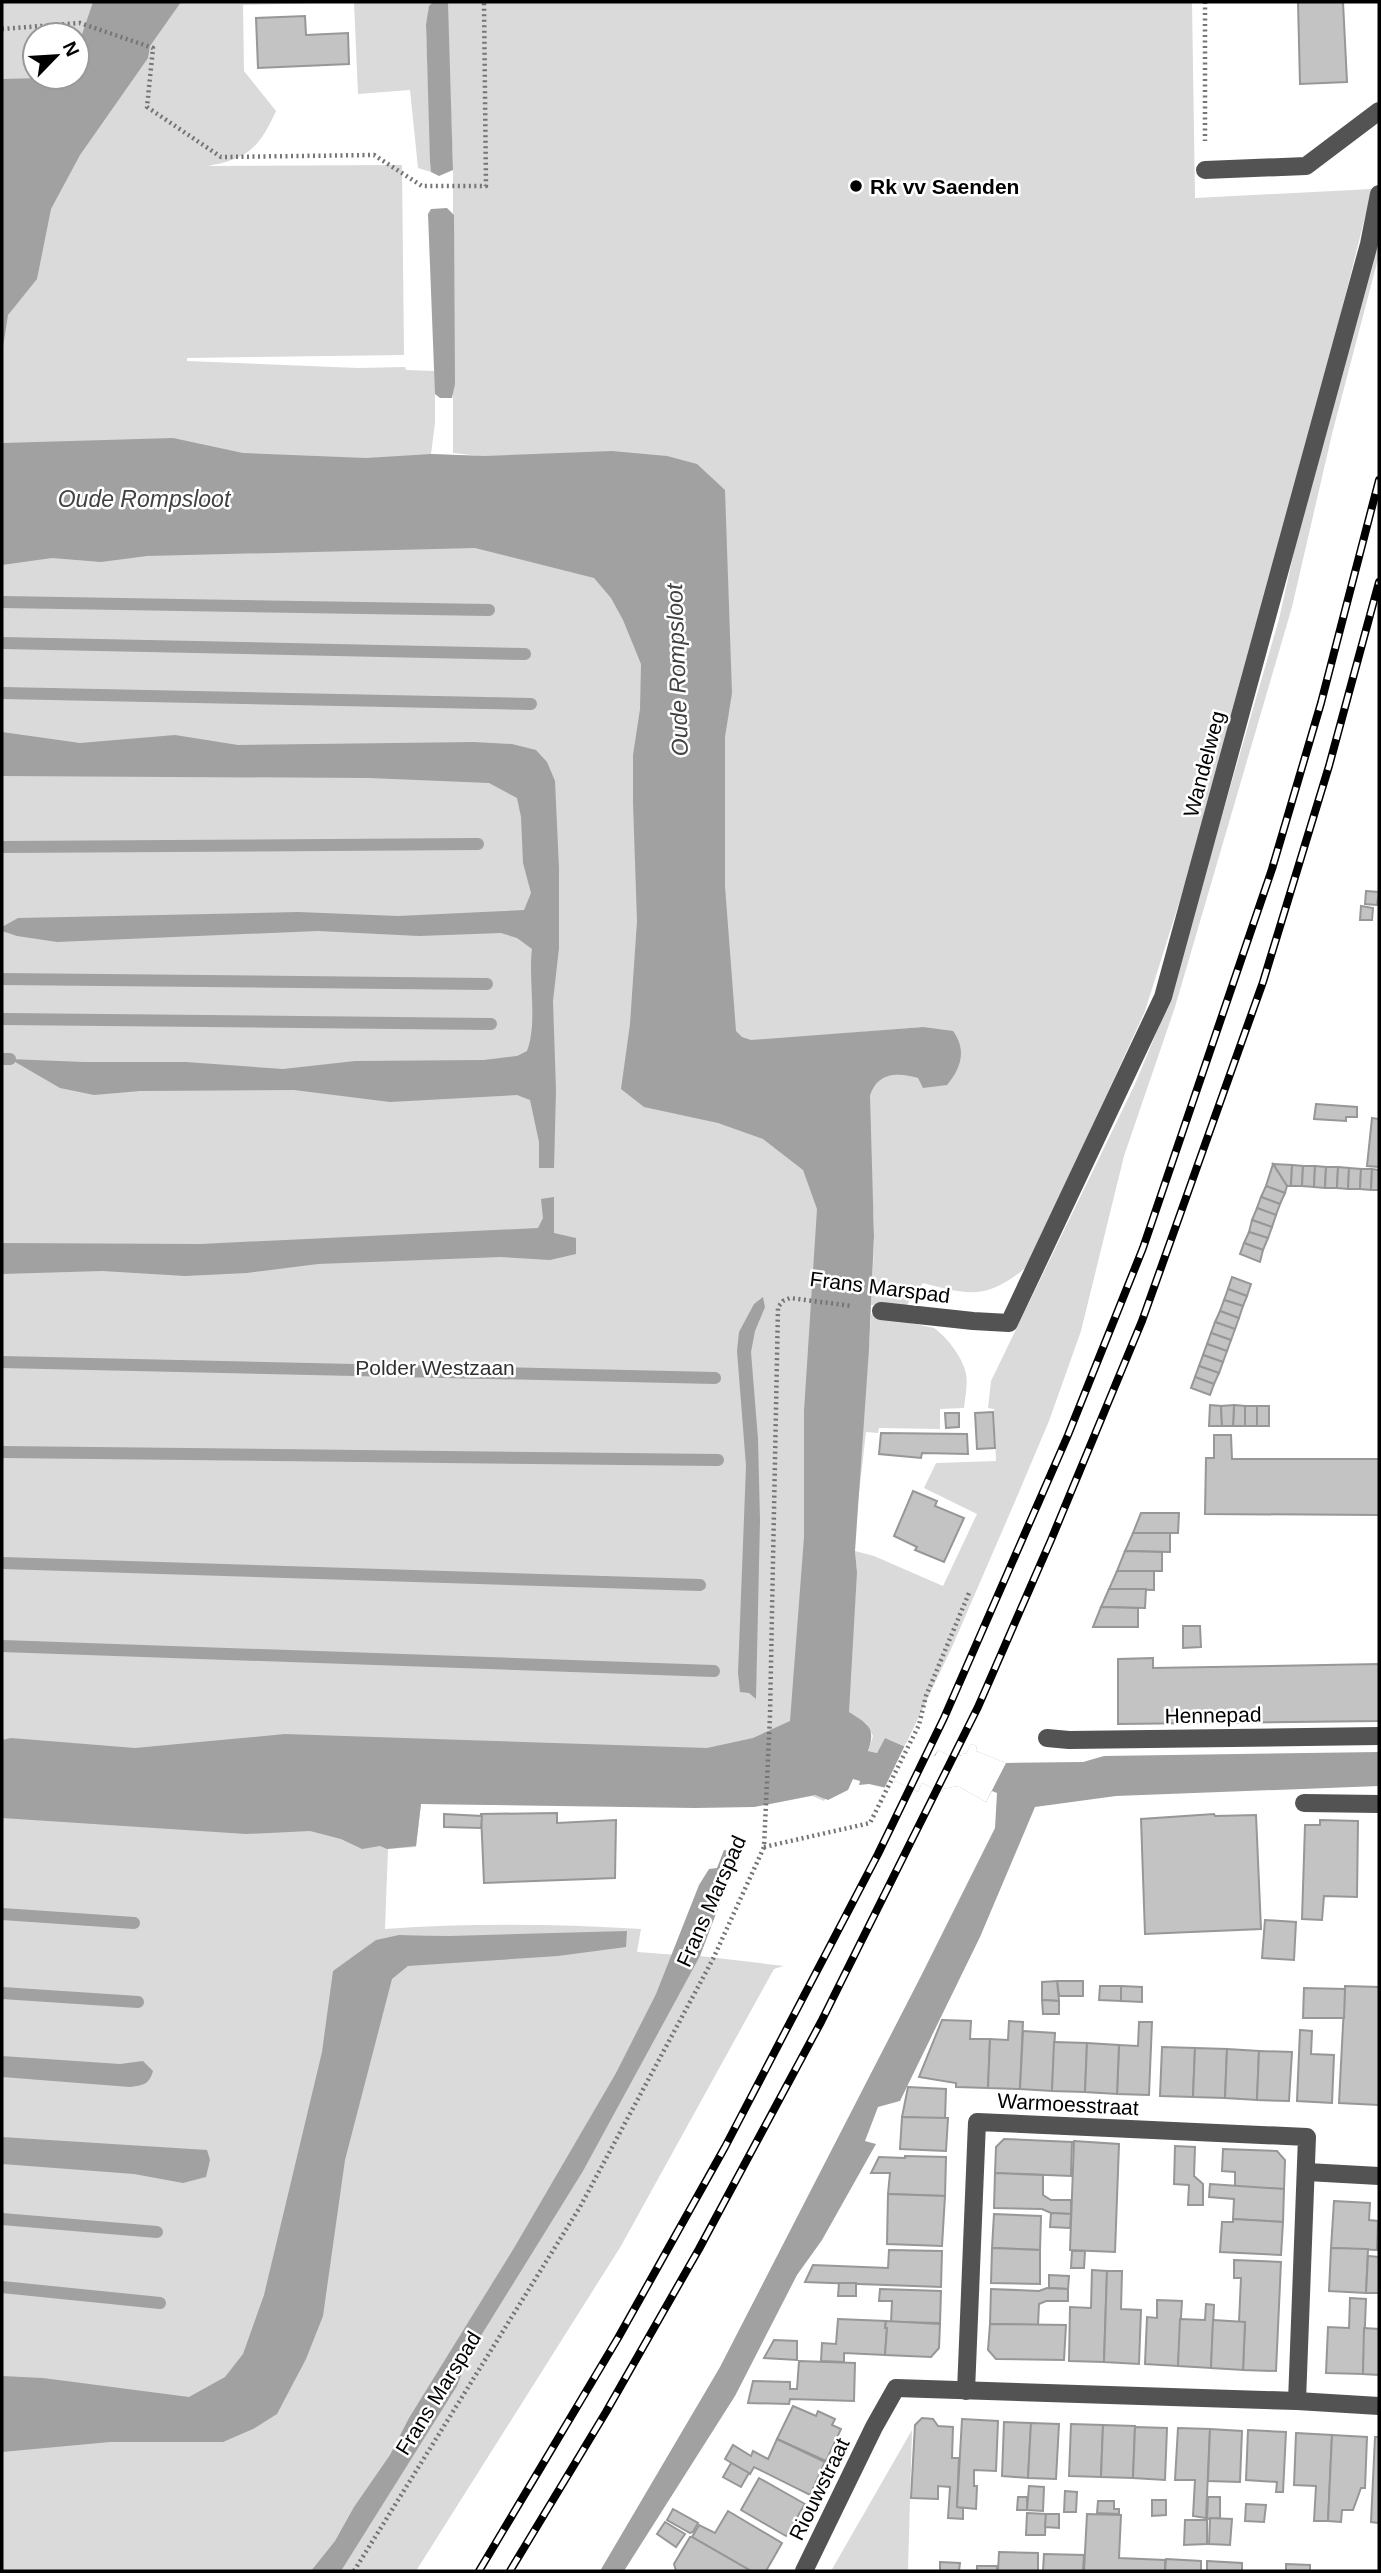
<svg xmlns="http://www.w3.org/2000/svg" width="1381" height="2573" font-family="Arial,sans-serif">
	<rect width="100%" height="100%" fill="#fff"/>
	<!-- green -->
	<g fill="#dadada" fill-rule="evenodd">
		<path d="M2,2H433L429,7L426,24L431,172L418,168L410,90L358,94L354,2L243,5L244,71L276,111C259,148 248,159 208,166L402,165L404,355L187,358V361L358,368L405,367L406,370L435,371V423L431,454L480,456L453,453V170L447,2H1192L1195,198L1372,189L1303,465L1222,766L1145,1011L1028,1266C987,1299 972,1296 923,1283L906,1306L871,1305C872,1280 874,1255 874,1230C875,1200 860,1106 874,1085C884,1070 903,1074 918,1078L923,1027L774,1039L869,1346L871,1314L934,1328C947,1337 963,1358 966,1374C968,1384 965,1398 964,1408L940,1409V1429L879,1428L878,1433L866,1432L850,1572H857L855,1551L874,1556L943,1586L977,1514L924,1488L936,1463L996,1461L994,1409L988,1408L991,1381L1135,1084L1165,1012L1279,619L1311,476L1379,220V255L1332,434L1292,607L1175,1007L1124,1156L1081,1331L1049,1421L1013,1506L952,1647L905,1746L885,1738L877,1753L868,1751L873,1736L867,1724L856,1717L868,1737L824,1801L812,1796L754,1807L421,1804L416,1847L388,1849L385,1929C470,1923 556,1924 641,1929L637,1952L678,1955L694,1966L700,1956L784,1966L774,1969L621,2246L416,2571H2ZM35,35H77V77H35ZM399,1935L450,1936L475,1953Z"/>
		<path d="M912,2430L908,2571H831Z"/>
	</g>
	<!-- water -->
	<g fill="#a1a1a1">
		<path d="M93,2H181L150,46L148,58L80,155L51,209L37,279L8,315L2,353V79L77,77V49Z"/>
		<path d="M433,2L448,3L453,170L439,176L431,172L430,161L426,24L429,6Z"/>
		<path d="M447,208L454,215L455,384L452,398H440L435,394L428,214L431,209Z"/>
		<path d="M173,438L243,453L366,458L431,454L485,456L612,451L667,456L697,464L725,490L732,693L725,737V886L736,1031L742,1037L751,1040L923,1027L953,1031C967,1050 961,1068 947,1085L923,1088L918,1078C898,1072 877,1072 870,1096L874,1236L869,1349L855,1551L857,1572L849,1712C869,1725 876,1727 868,1751L877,1753L885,1738L925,1755L927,1752L934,1756L938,1750L952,1757L955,1752L962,1756L963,1753L966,1754L971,1744L977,1746L976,1751L1006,1763L1083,1762L1104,1756L1379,1752V1786L1116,1796L1035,1807L980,1937L900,2101L878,2107L865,2141L876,2144L822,2240L797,2275L735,2396L624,2571H600L720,2367L920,1978L995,1828L997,1793L992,1791L986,1802L958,1786L943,1789L942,1792L922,1783L918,1792L895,1781L891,1789L869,1784L859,1785L860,1781L853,1779L848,1790L828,1800L815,1795L754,1807L695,1808L421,1804L416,1846L387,1849L380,1846L362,1849L341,1839L310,1831L246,1834L2,1818V1740L11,1738L135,1748L285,1734L707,1748L753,1738L790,1721L804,1537V1411L817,1209L803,1170L763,1139L718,1123L644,1107L621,1089L630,1024L637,921L633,803V755L640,709L641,664L623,620L611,598L594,578L475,548L147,556L101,562L52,558L2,565V439L3,443Z"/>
		<path d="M2,732L80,743L175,735L238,745L474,742L512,744L536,750L547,762L555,781L559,868V948L553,1001L556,1090L554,1168H539V1142L530,1100L517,1095L390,1102L294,1090L140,1091L94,1095L60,1088L10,1059L84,1062H186L283,1069L355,1061L484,1060L517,1056L527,1051C538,1022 528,981 532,949L517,938L501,933L419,936L318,931L57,942L17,936L2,931V927L18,918L298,912L398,916L524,910L531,893L523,863L521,817L517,798L489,783L369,778L2,776Z"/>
		<path d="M554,1197V1233L576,1238V1254L550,1260L501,1257L318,1264L247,1273L185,1276L102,1271L2,1274V1243L200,1244L538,1228L543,1218L541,1199Z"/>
		<path d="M763,1297L765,1307L755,1331L751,1352L758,1439L760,1520L756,1699L749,1693L740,1692L738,1673L746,1466L737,1351L739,1332L754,1304Z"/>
		<path d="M724,1850L739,1853L700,1956L583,2171L469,2355L457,2386L341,2571H311L335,2541L354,2507L390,2455L409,2418L514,2248L616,2073L656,1994L699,1885L709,1869L717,1868Z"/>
		<path d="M627,1931L626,1947L558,1956L408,1966L392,1979L345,2160L323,2316L306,2359L277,2414L253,2429L223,2442H110L2,2452V2376L43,2378L189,2397L225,2377L243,2354L264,2295L322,2052L333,1971L376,1940L399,1935L450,1936Z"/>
		<path d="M2,2056L120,2064L143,2061L153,2071C149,2085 143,2085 130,2087L2,2077Z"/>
		<path d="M2,2137L207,2150L210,2160L206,2177L183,2183L134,2174L2,2164Z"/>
	</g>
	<!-- pier -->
	<path fill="#fff" d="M906,1743L925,1755L927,1752L935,1756L938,1750L952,1757L955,1752L961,1756L963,1753L966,1754L971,1744L977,1746L976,1751L1006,1763L986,1802L958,1786L943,1789L942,1792L922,1783L918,1792L895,1781L890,1793L883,1791Z"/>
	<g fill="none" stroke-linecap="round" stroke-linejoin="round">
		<!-- stream -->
		<g stroke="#a1a1a1" stroke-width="12">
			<path d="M2,602L489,610"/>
			<path d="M2,643L525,654"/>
			<path d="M2,693L531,704"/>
			<path d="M2,847L478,844"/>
			<path d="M2,979L487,984"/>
			<path d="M4,1019L491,1024"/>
			<path d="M2,1059H10"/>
			<path d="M2,1362L715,1378"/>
			<path d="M2,1452L718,1460"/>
			<path d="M2,1563L700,1585"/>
			<path d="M2,1646L714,1671"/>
			<path d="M2,1914L134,1923"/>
			<path d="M2,1993L138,2002"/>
			<path d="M2,2219L157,2232"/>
			<path d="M2,2287L160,2303"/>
		</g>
	</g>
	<!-- building -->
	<g fill="#c3c3c3" stroke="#979797" stroke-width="2">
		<path d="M1298,2H1343L1347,82L1300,84Z"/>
		<path d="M305,16L306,35L348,33L349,64L258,68L256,18Z"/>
		<path d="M1366,891L1379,892L1377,905L1365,904Z"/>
		<path d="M1361,906L1373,908L1372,920H1360Z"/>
		<path d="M1316,1104L1357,1107V1117H1346V1121L1314,1119Z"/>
		<path d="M1372,1118L1379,1119V1167L1367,1166Z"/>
		<path d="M1273,1164L1292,1165L1291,1186H1287Z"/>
		<path d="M1273,1164L1287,1186L1285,1193L1266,1186Z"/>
		<path d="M1292,1165L1303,1166L1302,1186H1291Z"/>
		<path d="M1303,1166H1315L1314,1187L1302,1186Z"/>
		<path d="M1315,1166L1326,1167L1325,1188L1314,1187Z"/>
		<path d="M1326,1167H1338L1337,1188H1325Z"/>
		<path d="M1338,1167L1349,1168L1348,1189L1337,1188Z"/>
		<path d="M1349,1168L1361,1169L1360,1189H1348Z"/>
		<path d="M1361,1169H1372L1371,1190L1360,1189Z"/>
		<path d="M1372,1169L1379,1170V1190H1371Z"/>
		<path d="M1266,1186L1285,1193L1280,1204L1261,1197Z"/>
		<path d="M1261,1197L1280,1204L1276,1215L1257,1208Z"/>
		<path d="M1257,1208L1276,1215L1272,1227L1252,1220Z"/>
		<path d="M1252,1220L1272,1227L1268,1238L1249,1232Z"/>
		<path d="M1249,1232L1268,1238L1263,1250L1244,1243Z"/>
		<path d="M1244,1243L1263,1250L1260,1262L1240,1254Z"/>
		<path d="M1232,1277L1251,1284L1247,1296L1228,1289Z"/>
		<path d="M1228,1289L1247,1296L1243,1306L1224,1300Z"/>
		<path d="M1224,1300L1243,1306L1239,1318L1220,1311Z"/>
		<path d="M1220,1311L1239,1318L1235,1329L1215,1322Z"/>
		<path d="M1215,1322L1235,1329L1231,1340L1211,1333Z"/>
		<path d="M1211,1333L1231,1340L1227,1351L1207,1344Z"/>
		<path d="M1207,1344L1227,1351L1223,1362L1203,1355Z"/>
		<path d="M1203,1355L1223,1362L1219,1373L1199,1366Z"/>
		<path d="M1199,1366L1219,1373L1214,1384L1195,1377Z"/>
		<path d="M1195,1377L1214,1384L1210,1395L1191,1388Z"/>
		<path d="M1210,1405L1221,1406L1222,1426H1209Z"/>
		<path d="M1234,1405L1245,1406V1426H1233Z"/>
		<path d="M1234,1405L1233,1426H1222L1221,1406Z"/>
		<rect x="1245" y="1406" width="12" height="20"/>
		<rect x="1257" y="1406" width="12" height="20"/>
		<path d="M993,1412L995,1448L977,1449L975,1413Z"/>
		<path d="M945,1413H959V1427L946,1428Z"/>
		<path d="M881,1433L967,1434L968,1454L922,1453L921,1458L879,1454Z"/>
		<path d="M1214,1435H1231L1232,1459H1379V1515L1205,1514L1206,1458H1214Z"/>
		<path d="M913,1491L937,1501L935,1506L964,1518L944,1562L915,1550L917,1547L894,1536Z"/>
		<path d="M1141,1513H1179L1178,1533H1133Z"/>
		<path d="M1133,1533H1170V1552L1125,1551Z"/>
		<path d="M1125,1551L1162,1552V1571H1117Z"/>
		<path d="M1117,1571H1154V1590L1109,1589Z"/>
		<path d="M1109,1589H1146L1145,1608L1101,1607Z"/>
		<path d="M1101,1607L1138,1608V1627H1093Z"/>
		<path d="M1183,1626H1200L1201,1647L1183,1648Z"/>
		<path d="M1153,1658V1668L1379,1664V1721L1118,1724V1659Z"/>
		<path d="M557,1813V1823L616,1820L615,1878L484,1883L481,1814Z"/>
		<path d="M444,1814L482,1816L481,1828L444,1827Z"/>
		<path d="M1214,1814L1215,1816L1256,1815L1261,1929L1145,1934L1141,1819Z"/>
		<path d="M1320,1820L1358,1821L1357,1897L1324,1896L1322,1920L1302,1919L1305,1825H1320Z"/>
		<path d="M1265,1920L1296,1922L1294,1960L1262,1958Z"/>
		<path d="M1057,1981H1083V1996H1059Z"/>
		<path d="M1057,1981L1059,2001L1042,2000V1982Z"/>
		<path d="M1100,1986H1121V2001L1099,2000Z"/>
		<path d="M1121,1986L1142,1987V2002L1121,2001Z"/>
		<path d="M1345,1986L1379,1987V2105L1339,2103Z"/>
		<path d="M1304,1988L1345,1989L1344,2018H1303Z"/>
		<path d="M1042,2000L1059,2001V2014H1043Z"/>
		<path d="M942,2020L971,2021L970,2039H990L988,2088L956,2087V2083L919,2077Z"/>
		<path d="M1009,2021L1023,2022L1020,2089L988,2088L990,2039L1008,2040Z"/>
		<path d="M1139,2022H1152L1149,2095L1117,2094L1119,2045L1138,2046Z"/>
		<path d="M1300,2030L1312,2031L1311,2054L1334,2055L1332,2103L1297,2101Z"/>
		<path d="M1023,2031L1055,2033L1052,2091L1020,2089Z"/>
		<path d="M1054,2042L1087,2043L1085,2092L1052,2091Z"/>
		<path d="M1087,2043L1119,2045L1117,2094L1085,2092Z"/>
		<path d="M1162,2047L1195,2048L1193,2097L1160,2096Z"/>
		<path d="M1195,2048L1227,2049L1225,2098L1193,2097Z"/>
		<path d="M1227,2049L1259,2051L1257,2100L1225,2098Z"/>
		<path d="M1259,2051L1292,2052L1289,2101L1257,2100Z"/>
		<path d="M908,2087L946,2089L945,2119L902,2117Z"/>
		<path d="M902,2117L948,2118L946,2151L900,2149Z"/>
		<path d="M1004,2139L1072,2142L1071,2176L995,2173L996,2147Z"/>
		<path d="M1074,2141L1119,2144L1115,2252L1070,2250Z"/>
		<path d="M1175,2146L1195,2147L1194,2176L1203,2184V2205H1188L1189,2185L1174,2184Z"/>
		<path d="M1223,2149L1277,2151L1285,2160L1284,2189L1235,2187V2172L1222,2171Z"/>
		<path d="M905,2156L946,2157L945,2196L888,2194L890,2173H871L879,2157L905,2158Z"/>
		<path d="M995,2173L1043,2175V2195L1051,2200H1071V2214L1051,2213L1042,2209L994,2208Z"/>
		<path d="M1210,2184L1284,2189L1283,2222L1233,2219L1234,2199L1209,2197Z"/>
		<path d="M888,2194L945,2196L942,2246L887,2244Z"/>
		<path d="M1334,2201L1370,2203L1369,2220L1378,2221L1377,2250L1331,2248Z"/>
		<path d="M1051,2213L1071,2214L1070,2228L1050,2227Z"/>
		<path d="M994,2214L1041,2216L1040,2250L992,2248Z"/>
		<path d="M1233,2219L1283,2222L1281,2255L1220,2252L1222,2222H1233Z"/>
		<path d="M992,2248L1040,2250V2284L991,2283Z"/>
		<path d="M1331,2248L1368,2249L1366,2293L1329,2291Z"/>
		<path d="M889,2250L942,2251L941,2287L805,2282L813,2265L888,2268Z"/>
		<path d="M1072,2251H1085L1084,2268H1071Z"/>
		<path d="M1368,2256L1379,2257V2293H1366Z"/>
		<path d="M1234,2260L1281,2262L1276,2371L1243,2370L1245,2322H1239L1241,2278H1234Z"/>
		<path d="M1092,2270L1107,2271L1104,2362L1069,2361L1070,2307L1091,2308Z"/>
		<path d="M1107,2271H1122L1121,2309L1141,2310L1139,2364L1104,2362Z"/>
		<path d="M1049,2275L1069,2276L1068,2289L1049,2288Z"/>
		<path d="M839,2283H856V2296H838Z"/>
		<path d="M1047,2288L1068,2289V2301H1046L1039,2304L1038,2325L990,2324L991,2289L1039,2291Z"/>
		<path d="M880,2289L941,2291L940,2323L891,2322L892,2301H879Z"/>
		<path d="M1350,2298L1366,2299L1363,2374L1326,2373L1328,2327L1349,2328Z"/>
		<path d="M1157,2300L1182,2301L1178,2366L1145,2364L1147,2317L1157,2318Z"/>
		<path d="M1206,2304L1214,2305L1211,2368L1178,2366L1180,2319L1205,2320Z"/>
		<path d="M838,2319L886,2321L885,2328H887L885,2355L844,2353V2362L821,2361L822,2343L836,2344Z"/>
		<path d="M1213,2320L1245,2322L1243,2370L1211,2368Z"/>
		<path d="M886,2321L940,2324L939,2348L931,2357L885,2355L887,2328H885Z"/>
		<path d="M990,2324L1066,2325L1064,2360L996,2359L988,2350Z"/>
		<path d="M1364,2328L1379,2329V2375L1363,2374Z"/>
		<path d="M774,2340L797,2341V2360L764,2358Z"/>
		<path d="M799,2361L855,2363L854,2401L790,2399L789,2404L748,2403L753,2381L790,2382V2389H797Z"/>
		<path d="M793,2406L816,2416L818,2411L835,2419L832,2425L841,2429L826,2461L777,2439Z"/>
		<path d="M922,2418L933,2419L938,2426L953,2427L952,2458H959L957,2507L963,2508V2519L948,2518L950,2487L938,2486V2499L911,2498L915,2425Z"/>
		<path d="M962,2419L998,2421L996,2471L974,2470V2486H977L976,2509L957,2507Z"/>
		<path d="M1004,2422L1031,2423L1028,2478L1002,2476Z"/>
		<path d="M1031,2423L1059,2424L1056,2479L1028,2478Z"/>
		<path d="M1071,2424L1103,2425L1101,2477L1069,2476Z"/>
		<path d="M1103,2425L1135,2426L1133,2478L1101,2477Z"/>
		<path d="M1135,2427L1167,2428L1165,2480L1133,2478Z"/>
		<path d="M1178,2428L1210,2429L1206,2518L1193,2516L1195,2480H1175Z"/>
		<path d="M1210,2429L1242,2431L1240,2482L1208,2481Z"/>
		<path d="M1248,2430L1286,2432L1283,2492H1276L1277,2482L1246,2480Z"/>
		<path d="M1296,2433L1332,2435L1328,2521H1314L1316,2486L1294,2485Z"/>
		<path d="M1332,2435L1367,2437L1365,2488H1361L1353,2510H1342L1341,2522L1328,2521Z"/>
		<path d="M1375,2437H1379V2523L1371,2522Z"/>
		<path d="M777,2439L825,2462L810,2495L754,2467L750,2474L725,2459L733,2445L751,2456L753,2451L768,2459Z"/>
		<path d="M731,2463L749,2473L741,2487L723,2477Z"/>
		<path d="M759,2478L805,2504L786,2536L741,2510Z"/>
		<path d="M1029,2486L1044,2487L1043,2511L1027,2510Z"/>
		<path d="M1065,2491L1077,2492L1076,2512H1064Z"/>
		<path d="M1018,2497H1027V2510H1017Z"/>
		<path d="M1208,2497H1220V2518L1207,2519Z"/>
		<path d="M1152,2500H1166V2515L1152,2516Z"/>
		<path d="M1098,2501H1114V2509H1119V2514L1097,2513Z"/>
		<path d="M1246,2504L1266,2505L1264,2522L1245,2521Z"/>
		<path d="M673,2509L698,2523L693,2532L690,2533L667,2520Z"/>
		<path d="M728,2511L782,2543L766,2571H751L692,2537L699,2525L715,2533Z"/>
		<path d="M1027,2513L1046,2514L1045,2535H1026Z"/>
		<path d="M1046,2514H1059V2528L1045,2527Z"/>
		<path d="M1087,2514L1121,2515L1119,2558L1165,2560V2571H1084Z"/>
		<path d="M1210,2518L1232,2519L1230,2545L1209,2544Z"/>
		<path d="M1185,2520H1207V2544L1184,2545Z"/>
		<path d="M665,2522L685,2534L676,2547L657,2534Z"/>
		<path d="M690,2537H692L751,2571H676L674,2564Z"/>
		<path d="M999,2552L1038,2553V2571H998Z"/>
		<path d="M1044,2554L1084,2555L1083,2571H1043Z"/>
		<path d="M1166,2559L1201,2561V2571H1165Z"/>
		<path d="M1207,2561L1242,2563V2571H1207Z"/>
		<path d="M940,2562L960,2563L959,2571H940Z"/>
		<path d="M1286,2564L1310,2565V2571H1286Z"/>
		<rect x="977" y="2566" width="20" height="5"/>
	</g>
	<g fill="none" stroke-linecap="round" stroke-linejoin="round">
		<!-- path -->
		<g stroke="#757575" stroke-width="4.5" stroke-dasharray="2 3.5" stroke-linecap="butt">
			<path d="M1205,2V141"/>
			<path d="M2,29L80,23L153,48L147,107L221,157L374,155L422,186H486L484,2"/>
			<path d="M764,1847L870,1823L919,1725L926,1696L969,1593"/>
			<path d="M354,2571L580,2207L713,1959L764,1847L770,1715L778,1307L783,1301L790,1298L852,1306"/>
		</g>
		<!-- minor -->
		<g stroke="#535353" stroke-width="18">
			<path d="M1205,170L1306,166L1379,111"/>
			<path d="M881,1311L973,1321L1009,1323L1163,997L1369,244L1379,194"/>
			<path d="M1047,1738L1069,1740L1379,1736"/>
			<path d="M1304,1803L1379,1804"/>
			<path d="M1307,2172L1379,2176"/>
			<path d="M966,2391L977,2122L1307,2137L1297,2401"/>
			<path d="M804,2571L874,2427L896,2388L1297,2401L1379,2406"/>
		</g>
		<defs>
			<g id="rail">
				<path d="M479,2571L618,2338L725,2147L878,1854L944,1718L1068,1435L1143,1248L1272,869L1321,703L1379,480"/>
				<path d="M510,2571L606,2412L699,2249L821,2022L978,1707L1051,1540L1142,1321L1263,982L1329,766L1379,582"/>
			</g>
		</defs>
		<!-- rail casing -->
		<use href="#rail" stroke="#000" stroke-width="8"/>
		<!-- rail -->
		<use href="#rail" stroke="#fff" stroke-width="5" stroke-dasharray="16" stroke-linecap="butt"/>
	</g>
	<!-- markers -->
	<circle fill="#000" stroke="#fff" stroke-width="2.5" cx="856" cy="186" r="7"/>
	<g text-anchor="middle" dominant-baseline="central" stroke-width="5" stroke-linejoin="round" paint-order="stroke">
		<!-- poi labels -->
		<g font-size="21" font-weight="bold" fill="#000" stroke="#fff" text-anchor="start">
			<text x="870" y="186">Rk vv Saenden</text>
		</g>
		<!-- street labels -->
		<g font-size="21" fill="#000" stroke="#fff">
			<text transform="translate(1204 764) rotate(-75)">Wandelweg</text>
			<text transform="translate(880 1287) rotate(7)">Frans Marspad</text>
			<text transform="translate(1213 1715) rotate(-1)">Hennepad</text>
			<text transform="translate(711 1901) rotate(-66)">Frans Marspad</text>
			<text transform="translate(1068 2104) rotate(3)">Warmoesstraat</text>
			<text transform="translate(438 2393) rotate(-58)">Frans Marspad</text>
			<text transform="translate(819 2489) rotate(-64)">Riouwstraat</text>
		</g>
		<!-- park labels -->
		<g font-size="21" fill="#313131" stroke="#fff">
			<text x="435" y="1367">Polder Westzaan</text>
		</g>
		<!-- water labels -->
		<g font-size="23" font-style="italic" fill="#424242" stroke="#fff">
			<text x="144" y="499">Oude Rompsloot</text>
			<text transform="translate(677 670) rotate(-92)">Oude Rompsloot</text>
		</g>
	</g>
	<!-- border -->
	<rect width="1381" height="2573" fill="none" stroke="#000000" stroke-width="7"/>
	<!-- north arrow -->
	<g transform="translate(56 56) rotate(65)"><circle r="33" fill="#ffffff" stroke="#999999" stroke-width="2"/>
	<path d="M0-5L12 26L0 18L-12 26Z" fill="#000000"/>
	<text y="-10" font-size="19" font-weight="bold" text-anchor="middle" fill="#000000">N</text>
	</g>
</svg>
